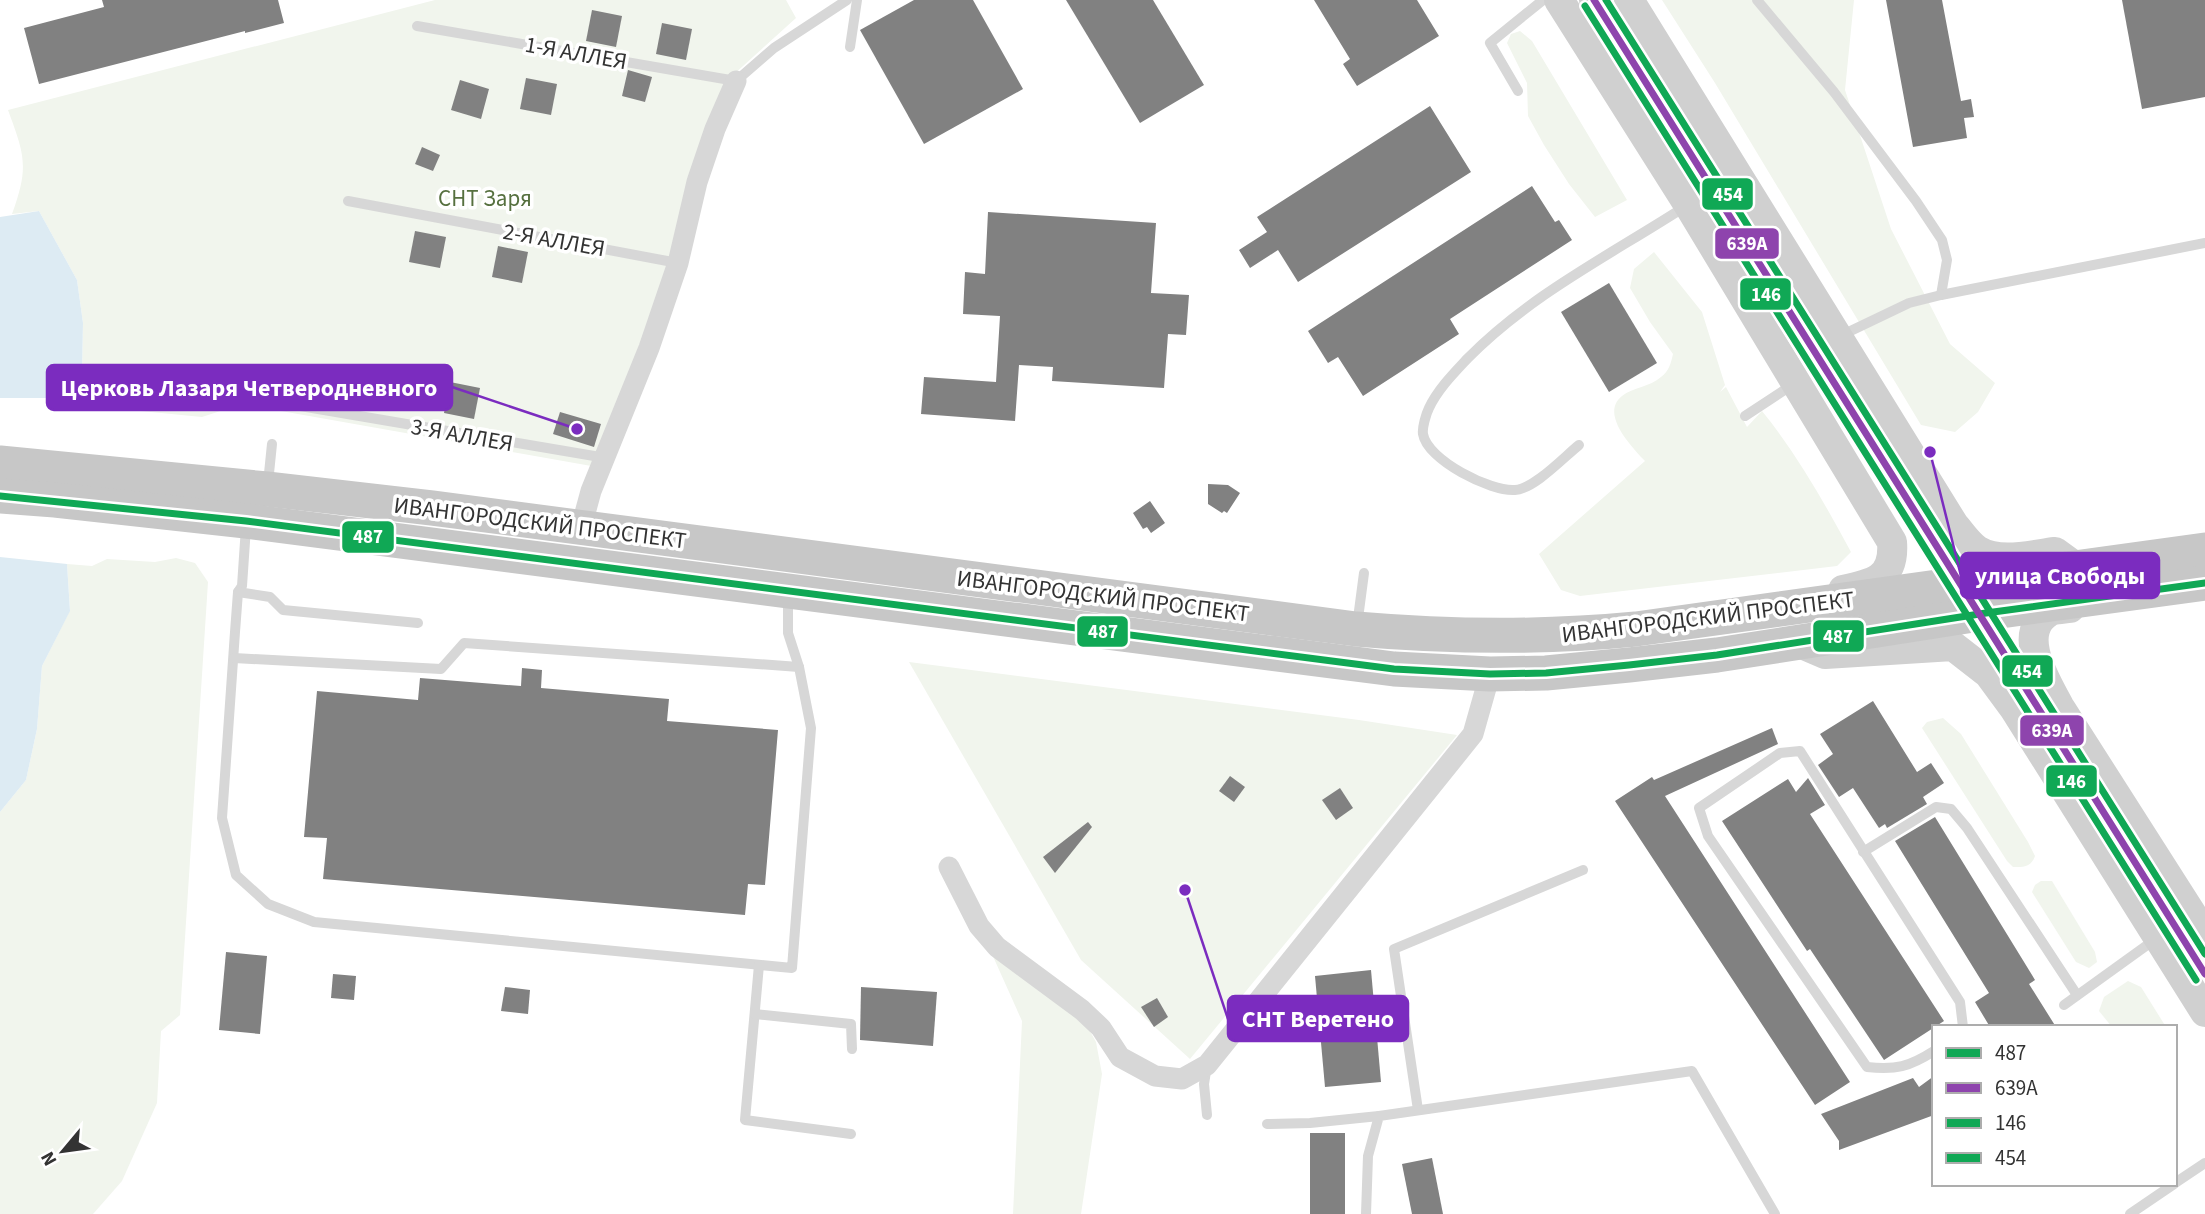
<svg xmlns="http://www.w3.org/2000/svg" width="2205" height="1214" font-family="'Source Sans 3',sans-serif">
	<rect width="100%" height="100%" fill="#fff"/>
	<!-- green -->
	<g fill="#f1f5ed">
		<path d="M435,0H786L796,18L732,76L635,367L597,467L242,404L202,417L120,409L53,396L82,373L83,323L77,280L39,211L12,214C29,167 25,156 8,110Z"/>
		<path d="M1662,0H1854L1845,90L1891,229L1950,344L1995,383L1978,412L1955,432L1921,425L1715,83Z"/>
		<path d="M1520,31L1532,41L1627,200L1595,217L1569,184L1544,145L1528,116L1527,83L1507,43L1511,34Z"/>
		<path d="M1654,252L1702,312L1725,385L1720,392L1726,387L1747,427L1762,411C1797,454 1825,504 1851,552L1837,566L1580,596L1561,590L1539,554L1645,461C1633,448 1599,414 1622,396C1633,387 1650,387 1661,377C1669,371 1671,363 1673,354L1650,322L1630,288L1634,269Z"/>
		<path d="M176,558L195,563L208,582L180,1015L161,1031L157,1103L122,1181L93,1214H0V812L26,780L37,729L42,666L70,610L67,564L92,566L107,559L155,562Z"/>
		<path d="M909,662L1359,720L1457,735L1190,1059L1081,960Z"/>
		<path d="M1943,718L1961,734L2028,842L2035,856C2031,867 2024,867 2013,867L2007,861L1922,728L1927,722Z"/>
		<path d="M2041,881H2052L2095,952L2097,962L2089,968L2076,962L2032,892L2035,885Z"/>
		<path d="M987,943L1086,1024L1096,1042L1102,1074L1081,1214H1013L1022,1021Z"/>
		<path d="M2128,981L2141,987L2166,1027H2112L2099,1011L2104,997Z"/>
	</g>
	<!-- water -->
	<g fill="#ddebf3">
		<path d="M39,211L77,280L83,323L82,373L51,398H0V217Z"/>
		<path d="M0,557L67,564L70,611L42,666L37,729L26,780L0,812Z"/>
	</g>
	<!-- building -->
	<g fill="#818181">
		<path d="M102,0H278L284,23L245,33V31L39,84L24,28L104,7Z"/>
		<path d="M914,0H973L1023,89L924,144L860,30Z"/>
		<path d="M1066,0H1153L1204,85L1140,123Z"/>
		<path d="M1314,0H1417L1439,36L1357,86L1343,64L1350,59Z"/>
		<path d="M1886,0H1942L1961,101L1971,99L1974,117L1964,118L1967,138L1913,147Z"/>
		<path d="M2122,0H2205V97L2142,109Z"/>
		<path d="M592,10L622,16L616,47L586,41Z"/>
		<path d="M662,23L692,29L686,60L656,54Z"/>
		<path d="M628,70L652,77L645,102L622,96Z"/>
		<path d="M526,78L557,84L551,115L520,109Z"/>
		<path d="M460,80L489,89L481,119L451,110Z"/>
		<path d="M1430,106L1471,172L1298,282L1278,250L1250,268L1239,250L1267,232L1257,217Z"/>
		<path d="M422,147L440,155L433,171L415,164Z"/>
		<path d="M1532,186L1555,222L1559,220L1572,240L1450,319L1459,334L1363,396L1338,357L1328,363L1308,331Z"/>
		<path d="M988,212L1156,223L1151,293L1189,295L1186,335L1168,334L1164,388L1052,381L1053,367L1019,365L1015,421L921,414L924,377L996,382L1000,316L963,314L965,272L985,274Z"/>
		<path d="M415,231L446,237L440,268L409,262Z"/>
		<path d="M498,246L528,252L522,283L492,277Z"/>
		<path d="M1609,283L1657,363L1609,392L1561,312Z"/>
		<path d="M450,382L480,388L474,419L444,413Z"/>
		<path d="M560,412L601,424L594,447L553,434Z"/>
		<path d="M1208,484L1228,485L1240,493L1227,513L1224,511L1222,513L1208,504Z"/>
		<path d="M1150,501L1165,523L1151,533L1147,527L1143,529L1133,513Z"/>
		<path d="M522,668L542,670L541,688L669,699L667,721L778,730L765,885L748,884L745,915L323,879L327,838L304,837L317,691L418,700L420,678L521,686Z"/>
		<path d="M1873,701L1917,772L1931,763L1944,783L1923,797L1927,804L1887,828L1885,824L1879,828L1853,788L1839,797L1818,765L1833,754L1820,734Z"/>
		<path d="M1772,728L1778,744L1665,796L1850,1082L1815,1105L1615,801L1652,777L1654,780Z"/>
		<path d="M1230,776L1245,787L1234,802L1219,791Z"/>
		<path d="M1808,778L1825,805L1810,814L1944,1021L1884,1060L1810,949L1807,951L1722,821L1788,779L1796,792Z"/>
		<path d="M1340,788L1353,808L1336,820L1322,800Z"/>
		<path d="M1935,817L2035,980L2029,984L2056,1027H1990L1975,1002L1989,993L1895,841Z"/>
		<path d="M1088,822L1092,827L1055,873L1043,857Z"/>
		<path d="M226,952L267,956L260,1034L219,1030Z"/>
		<path d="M1371,970L1381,1082L1325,1087L1315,976Z"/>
		<path d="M333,974L356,976L354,1000L331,998Z"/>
		<path d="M505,987L530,990L528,1014L501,1011Z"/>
		<path d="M861,987L937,992L933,1046L860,1040Z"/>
		<path d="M1157,998L1168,1017L1154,1027L1141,1007Z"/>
		<path d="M1934,1076V1115L1839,1150V1141L1821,1114L1913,1078L1919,1087Z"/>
		<rect x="1310" y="1133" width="35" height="81"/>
		<path d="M1432,1158L1443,1214H1412L1402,1164Z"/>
	</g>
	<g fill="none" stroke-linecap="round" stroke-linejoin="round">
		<!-- service -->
		<g stroke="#d7d7d7" stroke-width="10">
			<path d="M1757,0L1834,92L1916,201L1942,240L1947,260L1941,295"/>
			<path d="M417,26L736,81L774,48L847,0"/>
			<path d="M850,47L857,0"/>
			<path d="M1518,91L1490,43L1543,0"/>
			<path d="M348,201L678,263"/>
			<path d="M1840,336L1909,303L1941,295L2205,243"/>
			<path d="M277,402L606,458"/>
			<path d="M1745,416L1795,383"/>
			<path d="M1579,445C1564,457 1534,489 1515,490C1491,492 1427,460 1423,434C1422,428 1426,414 1429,408C1438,389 1454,373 1468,358C1531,294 1612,254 1686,206"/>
			<path d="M268,483L272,444"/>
			<path d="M246,527L242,586L238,592L235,632L222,818L236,875L268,904L314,922L792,968L811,728L799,667L788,633V597"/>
			<path d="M238,592L270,597L283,610L418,623"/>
			<path d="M1357,626L1364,573"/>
			<path d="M234,658L441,669L464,643L799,667"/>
			<path d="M1863,852L1936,807L1951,809L1967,828L2077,995"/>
			<path d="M759,965L745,1120L851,1134"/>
			<path d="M2064,1005L2157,938"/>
			<path d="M755,1014L851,1024L852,1049"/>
			<path d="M1934,1051C1909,1067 1896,1070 1867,1067L1708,836L1699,808L1780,753L1800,751L1960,1002L1963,1027"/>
			<path d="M1207,1065L1204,1084L1207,1115"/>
			<path d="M1418,1110L1394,949L1583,870"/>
			<path d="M1267,1124L1310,1123L1379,1116"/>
			<path d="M2175,1183L2205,1163"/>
			<path d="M1366,1214L1368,1156L1379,1116L1692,1071L1775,1214"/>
			<path d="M2130,1214L2174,1184"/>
		</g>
		<!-- minor -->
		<g stroke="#d7d7d7" stroke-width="21">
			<path d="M581,528L591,491L649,348L678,263L697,182L715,129L736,81"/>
			<path d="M949,867L979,926L997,947L1082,1010L1101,1028L1120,1057L1155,1076L1182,1079L1207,1065L1473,734L1490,674"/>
		</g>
		<!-- secondary -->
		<g stroke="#d0d0d0" stroke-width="30">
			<path d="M1559,0L1688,204L1892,542C1895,579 1873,584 1843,590"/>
			<path d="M1594,0L1831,375"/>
			<path d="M1629,0L1954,525C1961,533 1968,544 1977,550C1999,564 2031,555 2055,552L2077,568"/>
			<path d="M2070,608C2063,609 2054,609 2049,612C2015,633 2046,681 2059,706L2205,935"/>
			<path d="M1804,645L1825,654L1953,646L1989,674L2014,708L2205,1012"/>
		</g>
		<!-- trunk -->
		<g stroke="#c7c7c7" stroke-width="35">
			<path d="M0,463L267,489L432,508L1356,629C1450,637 1543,638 1636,629L2205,550"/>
			<path d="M0,496L55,500L246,521L1394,669L1490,674L1546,673L1629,665L1717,655L1986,613L2205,583"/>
		</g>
		<!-- secondary-bridge -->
		<path stroke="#d0d0d0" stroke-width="30" d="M1831,375L2075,769"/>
		<defs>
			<path id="bus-1" d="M0,496L246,521L1394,669L1490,674L1546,673L1629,665L1717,655L1986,613L2205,583"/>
			<path id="bus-2" d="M1594,0L2205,974"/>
			<path id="bus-3" d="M1585,6L2196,980"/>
			<path id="bus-4" d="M1606,0L2205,954"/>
		</defs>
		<!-- bus-1 casing -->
		<use href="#bus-1" stroke="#fff" stroke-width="12"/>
		<!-- bus-2 casing -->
		<use href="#bus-2" stroke="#fff" stroke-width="12"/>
		<!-- bus-3 casing -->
		<use href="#bus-3" stroke="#fff" stroke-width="12"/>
		<!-- bus-4 casing -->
		<use href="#bus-4" stroke="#fff" stroke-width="12"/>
		<!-- bus-1 -->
		<use href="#bus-1" stroke="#10a855" stroke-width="7"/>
		<!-- bus-2 -->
		<use href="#bus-2" stroke="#8e44ad" stroke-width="7"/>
		<!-- bus-3 -->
		<use href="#bus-3" stroke="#10a855" stroke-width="7"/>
		<!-- bus-4 -->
		<use href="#bus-4" stroke="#10a855" stroke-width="7"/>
	</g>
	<g text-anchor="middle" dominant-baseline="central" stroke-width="7" stroke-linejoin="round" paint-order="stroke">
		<!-- street labels -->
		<g font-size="23" fill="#333" stroke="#fff">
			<text transform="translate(576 53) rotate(10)">1-Я АЛЛЕЯ</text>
			<text transform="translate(554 240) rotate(10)">2-Я АЛЛЕЯ</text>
			<text transform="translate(462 435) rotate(10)">3-Я АЛЛЕЯ</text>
			<text transform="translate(540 523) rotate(7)">ИВАНГОРОДСКИЙ ПРОСПЕКТ</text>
			<text transform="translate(1103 596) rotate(7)">ИВАНГОРОДСКИЙ ПРОСПЕКТ</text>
			<text transform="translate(1708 617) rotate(-7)">ИВАНГОРОДСКИЙ ПРОСПЕКТ</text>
		</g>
		<!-- park labels -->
		<g font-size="23" fill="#56703f" stroke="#fff">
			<text x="485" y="198">СНТ Заря</text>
		</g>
	</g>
	<!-- callouts -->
	<path fill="none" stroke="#7b2cbf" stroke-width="2.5" d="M577 429L452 387M1930 452L1961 576M1185 890L1228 1019"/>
	<g fill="#7b2cbf" stroke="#fff" stroke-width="2.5">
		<circle cx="577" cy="429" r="7"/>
		<circle cx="1930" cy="452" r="7"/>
		<circle cx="1185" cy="890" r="7"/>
	</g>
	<g fill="#7b2cbf" stroke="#7b2cbf" stroke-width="2.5">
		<rect x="47" y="365" width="405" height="45" rx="7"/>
		<rect x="1961" y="553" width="198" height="45" rx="7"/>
		<rect x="1228" y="996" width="180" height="45" rx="7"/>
	</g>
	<g font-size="24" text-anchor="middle" font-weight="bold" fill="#fff">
		<text x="249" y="396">Церковь Лазаря Четверодневного</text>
		<text x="2060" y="584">улица Свободы</text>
		<text x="1318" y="1027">СНТ Веретено</text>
	</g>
	<g stroke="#fff" stroke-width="2.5">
		<rect x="1701" y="177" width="53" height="34" rx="7" fill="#10a855"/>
		<rect x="1714" y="227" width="66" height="33" rx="7" fill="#8e44ad"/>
		<rect x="1739" y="277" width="53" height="34" rx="7" fill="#10a855"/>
		<rect x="341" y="520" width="54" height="34" rx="7" fill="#10a855"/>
		<rect x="1076" y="615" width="53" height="33" rx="7" fill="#10a855"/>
		<rect x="1812" y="619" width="53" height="34" rx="7" fill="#10a855"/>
		<rect x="2001" y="654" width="53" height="34" rx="7" fill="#10a855"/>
		<rect x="2019" y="714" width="66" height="33" rx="7" fill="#8e44ad"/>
		<rect x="2045" y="764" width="53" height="34" rx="7" fill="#10a855"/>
	</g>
	<g font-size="19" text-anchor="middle" font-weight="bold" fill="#fff">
		<text x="1728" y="201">454</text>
		<text x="1747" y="250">639А</text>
		<text x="1766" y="301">146</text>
		<text x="368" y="543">487</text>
		<text x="1103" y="638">487</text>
		<text x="1838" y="643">487</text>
		<text x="2027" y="678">454</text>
		<text x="2052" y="737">639А</text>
		<text x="2071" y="788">146</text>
	</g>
	<!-- legend -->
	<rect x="1932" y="1025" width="245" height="161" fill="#ffffff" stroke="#adadad" stroke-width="2"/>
	<rect x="1946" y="1048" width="35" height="10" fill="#10a855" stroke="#adadad" stroke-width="2"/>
	<text x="1995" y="1060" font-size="21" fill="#333333">487</text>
	<rect x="1946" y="1083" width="35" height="10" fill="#8e44ad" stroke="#adadad" stroke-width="2"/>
	<text x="1995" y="1095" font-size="21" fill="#333333">639А</text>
	<rect x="1946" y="1118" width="35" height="10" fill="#10a855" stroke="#adadad" stroke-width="2"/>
	<text x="1995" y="1130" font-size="21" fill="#333333">146</text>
	<rect x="1946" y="1153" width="35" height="10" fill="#10a855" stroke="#adadad" stroke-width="2"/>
	<text x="1995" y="1165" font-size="21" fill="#333333">454</text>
	<!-- north arrow -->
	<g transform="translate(63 1151) rotate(241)" stroke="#ffffff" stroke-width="5" paint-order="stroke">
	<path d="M0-5L12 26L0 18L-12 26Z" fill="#333333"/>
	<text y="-10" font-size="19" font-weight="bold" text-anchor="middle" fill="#333333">N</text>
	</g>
</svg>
